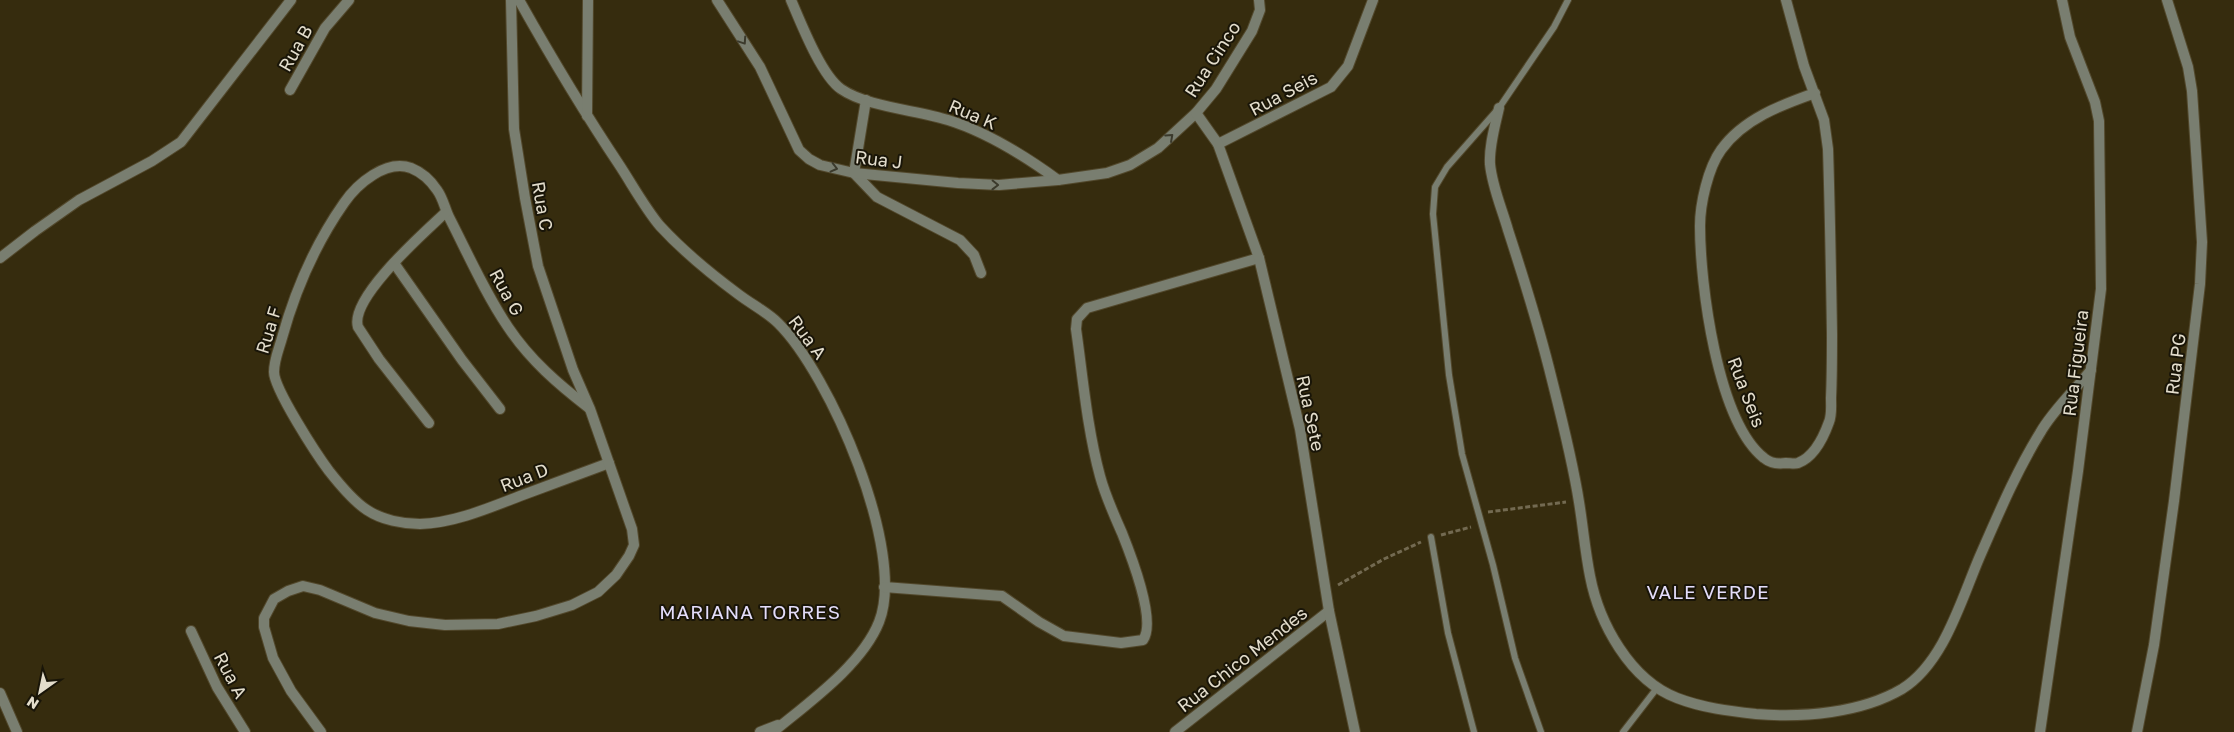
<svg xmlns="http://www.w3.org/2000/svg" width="2234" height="732" font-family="'Golos Text',sans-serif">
	<rect width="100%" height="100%" fill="#362c0e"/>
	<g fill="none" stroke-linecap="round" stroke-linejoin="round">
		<defs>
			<g id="service">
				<path d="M1431,537L1448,633L1474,732"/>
				<path d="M1541,732L1515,658L1493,565L1462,454L1449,375L1433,214L1435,187L1447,167L1499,108L1554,27L1568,0"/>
				<path d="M1623,732L1657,688"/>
			</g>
			<g id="minor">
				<path d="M519,0C551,57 584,112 620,166C633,186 645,208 660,226C683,251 711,274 738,294C751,304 767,312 778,323C830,374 907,552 879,622C862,665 808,703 773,732"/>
				<path d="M791,0C801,23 821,75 841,89C867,107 917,110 948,120C987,132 1025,156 1058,180"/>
				<path d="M1786,0L1804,66L1824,120L1828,149C1830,211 1831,272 1832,334C1832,355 1832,376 1831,398C1831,406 1832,415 1829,422C1824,436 1814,457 1798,463C1795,464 1790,463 1786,463C1779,464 1770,463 1764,458C1717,421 1700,283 1700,226C1700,204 1708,168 1721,150C1743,119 1781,105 1815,93"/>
				<path d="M290,90L325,28L349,0"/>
				<path d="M866,100L854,173L877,197L960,240L974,255L981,273"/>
				<path d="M1499,108C1495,126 1489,146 1490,164C1492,186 1502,209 1508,230C1523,276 1537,321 1549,368C1560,412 1572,457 1579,502C1583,526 1585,551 1590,576C1599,623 1630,680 1677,698C1703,708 1729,711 1756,714C1803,718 1861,713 1902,689C1944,663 1961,600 1980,556C1998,515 2016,472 2040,433C2053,410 2075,390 2091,370"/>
				<path d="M587,116L588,0"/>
				<path d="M1218,144L1331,87L1348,66L1373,0"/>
				<path d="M0,258L35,231L79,200L152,161L181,142L291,0"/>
				<path d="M394,263L462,360L500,409"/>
				<path d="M589,408C558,384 530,360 508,327C485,293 468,254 449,217C445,209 443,198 437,190C431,181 421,172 411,168C386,159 357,184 344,203C316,243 295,291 282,338C279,349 274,360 274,372C274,389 317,455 329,471C340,485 353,501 367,510C382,520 403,524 420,524C454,523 489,508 520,496C550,485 579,474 609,463"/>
				<path d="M429,423L379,359L358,327C349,298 425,232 446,212"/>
				<path d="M884,587L1002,596L1039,622L1064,636L1121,643L1143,640C1157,621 1130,553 1122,533C1114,515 1105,495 1100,476C1087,428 1083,378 1076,329L1077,319L1087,308L1259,258"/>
				<path d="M191,631L217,687L245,732"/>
				<path d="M0,693L17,732"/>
				<path d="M321,732L291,691L273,658L264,627V618L274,599L288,591L303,586L320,590L375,613L409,621L445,625L498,624L536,616L572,605L598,592L616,575L629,556L634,545L632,529L590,409L573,370L538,266L525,198L514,129L511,0"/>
				<path d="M760,732L778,725"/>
				<path d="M1175,732L1329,611"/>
				<path d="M2040,732L2078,471L2101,289L2099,121L2095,102L2070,37L2062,0"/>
				<path d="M2137,732L2154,645L2174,501L2200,284L2202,242L2192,91L2188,67L2167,0"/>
			</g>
			<g id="tertiary">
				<path d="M717,0L760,67L799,150L809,159L820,165L854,173L958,183L999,185L1058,180L1107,173L1130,165L1158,148L1196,113L1216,89L1252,31L1260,10L1259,0"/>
				<path d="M1196,113L1218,144L1259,258L1300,429L1329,611L1355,732"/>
			</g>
		</defs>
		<!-- service casing -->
		<use href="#service" stroke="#52482c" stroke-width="8"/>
		<!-- minor casing -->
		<use href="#minor" stroke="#52482c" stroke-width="12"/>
		<!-- tertiary casing -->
		<use href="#tertiary" stroke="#52482c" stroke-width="12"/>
		<!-- path -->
		<g stroke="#736a51" stroke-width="3" stroke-dasharray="5 2.5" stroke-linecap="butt">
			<path d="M1488,512L1566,502"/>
			<path d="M1441,535L1471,527"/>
			<path d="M1338,585L1384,559L1421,542"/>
		</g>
		<!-- service -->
		<use href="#service" stroke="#797e70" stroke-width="6"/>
		<!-- minor -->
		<use href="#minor" stroke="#797e70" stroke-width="10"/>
		<!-- tertiary -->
		<use href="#tertiary" stroke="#797e70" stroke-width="10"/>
	</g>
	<!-- one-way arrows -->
	<defs><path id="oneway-chevron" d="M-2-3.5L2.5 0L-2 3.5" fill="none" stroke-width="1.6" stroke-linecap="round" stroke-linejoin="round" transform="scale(1.25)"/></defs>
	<g stroke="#3b3a2c">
		<use href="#oneway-chevron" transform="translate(743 41) rotate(56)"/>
		<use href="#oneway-chevron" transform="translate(1170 137) rotate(-42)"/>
		<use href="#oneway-chevron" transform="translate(834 168) rotate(14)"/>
		<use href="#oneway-chevron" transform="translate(995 185) rotate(1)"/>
	</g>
	<g text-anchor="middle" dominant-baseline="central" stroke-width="4" stroke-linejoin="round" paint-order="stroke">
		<!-- street labels -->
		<g font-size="18" fill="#e3ddcc" stroke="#191508">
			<text transform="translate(295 48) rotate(-61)">Rua B</text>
			<text transform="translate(1212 59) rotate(-57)">Rua Cinco</text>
			<text transform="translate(1283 93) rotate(-28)">Rua Seis</text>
			<text transform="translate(973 114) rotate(23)">Rua K</text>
			<text transform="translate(879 159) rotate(7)">Rua J</text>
			<text transform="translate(543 206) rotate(80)">Rua C</text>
			<text transform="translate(507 292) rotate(61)">Rua G</text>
			<text transform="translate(268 330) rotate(-73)">Rua F</text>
			<text transform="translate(808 337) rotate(53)">Rua A</text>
			<text transform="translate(2075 363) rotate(-83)">Rua Figueira</text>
			<text transform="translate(2175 364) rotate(-83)">Rua PG</text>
			<text transform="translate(1747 392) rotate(69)">Rua Seis</text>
			<text transform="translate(1311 413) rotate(78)">Rua Sete</text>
			<text transform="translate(524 477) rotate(-21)">Rua D</text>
			<text transform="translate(1242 659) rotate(-38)">Rua Chico Mendes</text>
			<text transform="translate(231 675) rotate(62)">Rua A</text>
		</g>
		<!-- neighbourhood labels -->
		<g font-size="19" letter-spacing="1" fill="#e4ddfa" stroke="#191508">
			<text x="1708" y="591">VALE VERDE</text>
			<text x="750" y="611">MARIANA TORRES</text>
		</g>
	</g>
	<!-- north arrow -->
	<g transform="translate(40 692) rotate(213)" stroke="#191508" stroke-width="4" paint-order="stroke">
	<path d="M0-4L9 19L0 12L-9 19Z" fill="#e3ddcc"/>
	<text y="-8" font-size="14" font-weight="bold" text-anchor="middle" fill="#e3ddcc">N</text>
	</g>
</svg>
